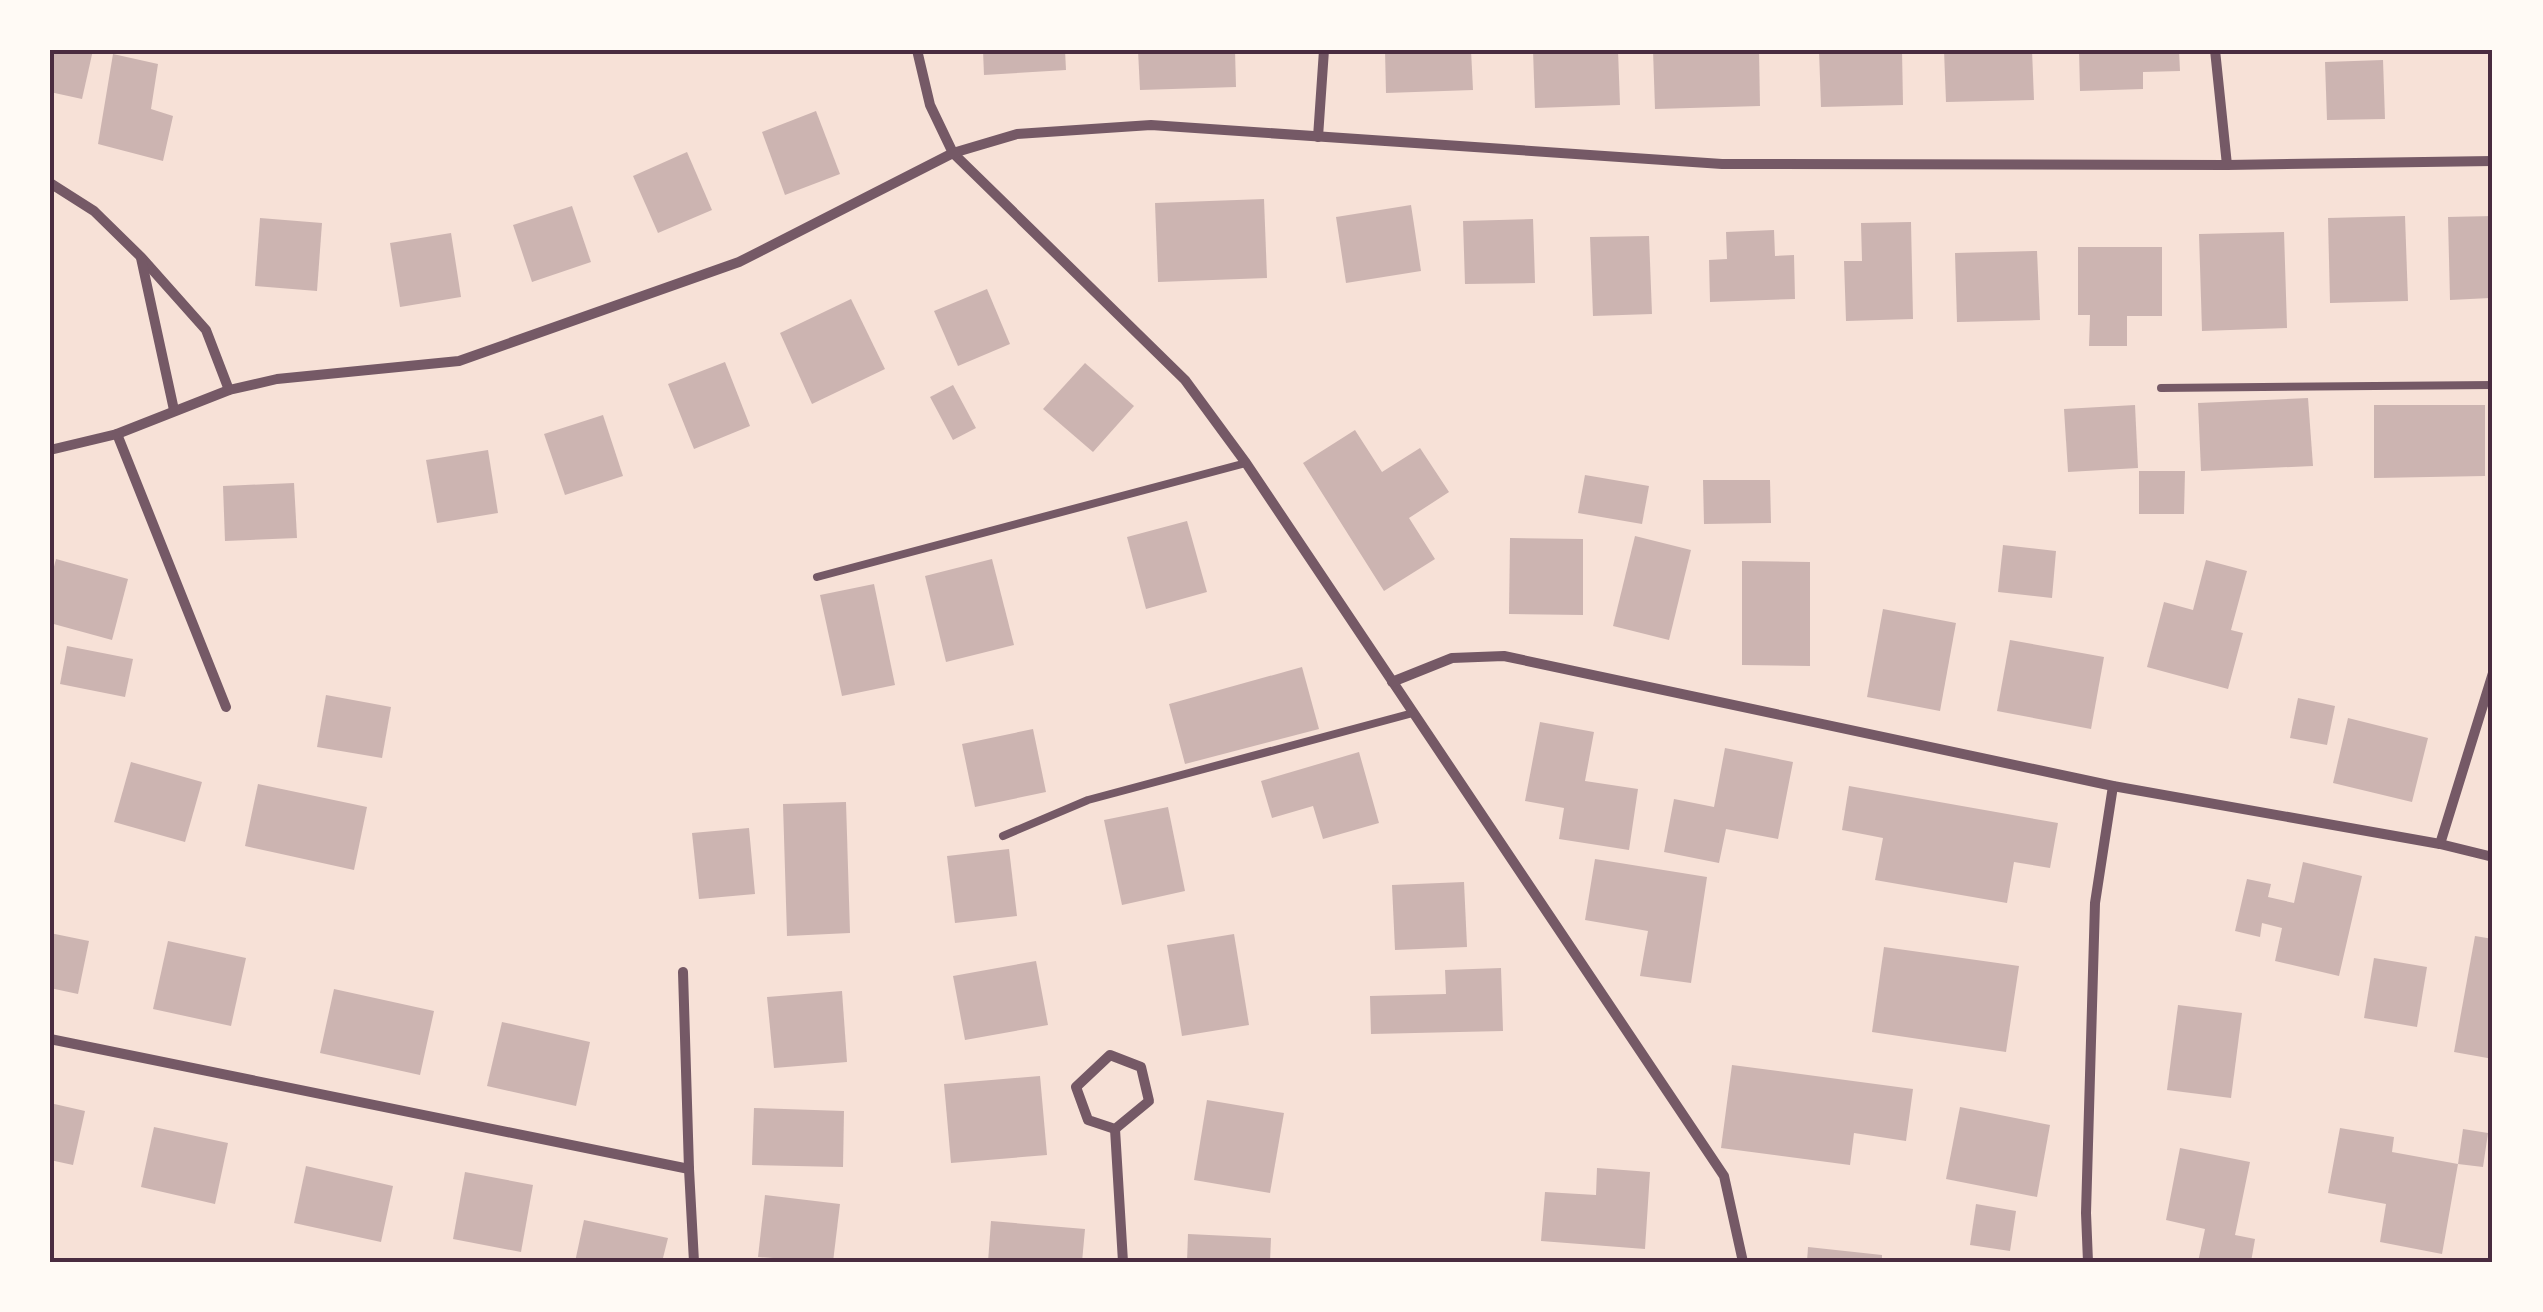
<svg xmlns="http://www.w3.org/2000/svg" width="2543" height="1312" font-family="Raleway,sans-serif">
	<rect width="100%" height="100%" fill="#f7e1d7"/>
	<!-- building -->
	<g fill="#ccb4b1">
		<path d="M50,50H93L82,99L50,92Z"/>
		<path d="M983,50H1065L1066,70L984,75Z"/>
		<path d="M1138,50H1235L1236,87L1140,90Z"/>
		<path d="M1385,50H1471L1473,90L1386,93Z"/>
		<path d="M1533,50H1618L1620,105L1535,108Z"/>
		<path d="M1653,50H1759L1760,106L1655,109Z"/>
		<path d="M1819,50H1902L1903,105L1821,107Z"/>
		<path d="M1944,50H2032L2034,100L1946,102Z"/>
		<path d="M2079,50H2179L2180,71L2143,72V89L2080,91Z"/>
		<path d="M113,54L158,64L151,109L173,116L163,161L98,144Z"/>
		<path d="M2383,60L2385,119L2327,120L2325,62Z"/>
		<path d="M816,111L840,174L785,195L762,132Z"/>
		<path d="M687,152L712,210L658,233L633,176Z"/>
		<path d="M1264,199L1267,278L1158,282L1155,203Z"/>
		<path d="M1411,205L1421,271L1346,283L1336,217Z"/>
		<path d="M572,206L591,262L532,282L513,225Z"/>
		<path d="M2405,216L2408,301L2330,303L2328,218Z"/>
		<path d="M2493,216L2490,298L2450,300L2448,217Z"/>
		<path d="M260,218L322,223L317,291L255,286Z"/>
		<path d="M1533,219L1535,283L1465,284L1463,221Z"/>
		<path d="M1911,222L1913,319L1846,321L1844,261H1862L1861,223Z"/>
		<path d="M1774,230L1775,256L1794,255L1795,299L1710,302L1709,260L1727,259L1726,232Z"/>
		<path d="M2284,232L2287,328L2202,331L2199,234Z"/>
		<path d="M451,233L461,297L400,307L390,243Z"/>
		<path d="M1649,236L1652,314L1593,316L1590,237Z"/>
		<path d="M2078,247H2162V316H2127V346H2089L2090,315H2078Z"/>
		<path d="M2037,251L2040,320L1957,322L1955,253Z"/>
		<path d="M987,289L1010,344L958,366L934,311Z"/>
		<path d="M851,299L885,369L812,404L780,333Z"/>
		<path d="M725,362L750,426L694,449L668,384Z"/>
		<path d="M1085,363L1134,406L1093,452L1043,409Z"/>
		<path d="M953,385L976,428L953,440L930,397Z"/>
		<path d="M2308,398L2313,466L2201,471L2198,403Z"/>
		<path d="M2135,405L2138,468L2068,472L2064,409Z"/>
		<path d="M2374,405H2485V476L2374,478Z"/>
		<path d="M603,415L623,476L565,495L544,434Z"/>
		<path d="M1355,430L1382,472L1420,448L1449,492L1409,518L1435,559L1384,591L1303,463Z"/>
		<path d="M488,450L498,513L437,523L426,460Z"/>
		<path d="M2139,471H2185L2184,514H2139Z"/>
		<path d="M1585,475L1649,486L1642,524L1578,513Z"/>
		<path d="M1703,480H1770L1771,523L1704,524Z"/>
		<path d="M294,483L297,538L225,541L223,486Z"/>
		<path d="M1187,521L1207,592L1146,609L1127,537Z"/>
		<path d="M1635,536L1691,550L1669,640L1613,626Z"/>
		<path d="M1510,538L1583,539V615L1509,614Z"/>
		<path d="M2003,545L2056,551L2052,598L1998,592Z"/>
		<path d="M56,559L128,579L112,640L50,623V582Z"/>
		<path d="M992,559L1014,645L946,662L925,576Z"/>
		<path d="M2206,560L2247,571L2231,630L2243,633L2228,689L2147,667L2164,602L2193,610Z"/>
		<path d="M1742,561L1810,562V666L1742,665Z"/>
		<path d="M874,584L895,685L842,696L820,595Z"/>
		<path d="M1883,609L1956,623L1940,711L1867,697Z"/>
		<path d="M2010,640L2104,657L2091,729L1997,711Z"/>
		<path d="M67,646L133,659L125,697L60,684Z"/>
		<path d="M1302,667L1319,729L1185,764L1169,704Z"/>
		<path d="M326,695L391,707L382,758L317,747Z"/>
		<path d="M2298,698L2335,706L2327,745L2290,738Z"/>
		<path d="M2348,718L2428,738L2412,802L2333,783Z"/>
		<path d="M1540,722L1594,732L1585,781L1638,789L1629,850L1559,839L1564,808L1525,801Z"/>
		<path d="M1033,729L1046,792L975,807L962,744Z"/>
		<path d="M1725,748L1793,762L1778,839L1726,829L1719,863L1664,852L1674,799L1714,807Z"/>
		<path d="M1359,752L1379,823L1323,839L1313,806L1272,818L1261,781Z"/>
		<path d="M131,762L202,782L185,842L114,822Z"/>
		<path d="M258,784L367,807L354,870L245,846Z"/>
		<path d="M1849,786L2058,823L2050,868L2014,862L2007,903L1875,880L1883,838L1842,830Z"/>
		<path d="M846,802L850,933L787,936L783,804Z"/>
		<path d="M1168,807L1185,891L1122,905L1104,820Z"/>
		<path d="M749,828L755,894L699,899L692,833Z"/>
		<path d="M1009,849L1017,916L955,923L947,856Z"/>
		<path d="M1595,859L1707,877L1691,983L1640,976L1648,931L1585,920Z"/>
		<path d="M2303,862L2362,876L2339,976L2275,961L2282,928L2262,923L2260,937L2235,931L2247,879L2271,884L2268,897L2294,903Z"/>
		<path d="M1464,882L1467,947L1395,950L1392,885Z"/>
		<path d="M50,933L89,941L78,994L50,988Z"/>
		<path d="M1234,934L1249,1025L1182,1036L1167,945Z"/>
		<path d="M2475,936L2493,939V1059L2454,1052Z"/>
		<path d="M168,941L246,958L231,1026L153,1009Z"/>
		<path d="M1884,947L2019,966L2006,1052L1872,1032Z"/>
		<path d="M2374,958L2427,967L2417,1027L2364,1018Z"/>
		<path d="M1036,961L1048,1025L965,1040L953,976Z"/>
		<path d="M1501,968L1503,1031L1371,1034L1370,996L1446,994L1445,970Z"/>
		<path d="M334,989L434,1011L420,1075L320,1053Z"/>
		<path d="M842,991L847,1062L774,1068L767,997Z"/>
		<path d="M2178,1005L2242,1013L2231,1098L2167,1090Z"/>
		<path d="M502,1022L590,1042L576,1106L487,1086Z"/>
		<path d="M1732,1065L1913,1089L1906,1141L1854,1133L1850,1165L1721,1148Z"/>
		<path d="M1040,1076L1047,1155L951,1163L944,1084Z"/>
		<path d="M1207,1100L1284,1113L1270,1193L1194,1180Z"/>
		<path d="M50,1103L85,1111L73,1165L50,1160Z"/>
		<path d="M1960,1107L2050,1125L2037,1197L1946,1179Z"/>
		<path d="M754,1108L844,1111L843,1167L752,1165Z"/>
		<path d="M154,1127L228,1143L215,1204L141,1187Z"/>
		<path d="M2340,1128L2394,1137L2392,1152L2458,1164L2442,1254L2380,1242L2386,1204L2328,1193Z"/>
		<path d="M2463,1129L2488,1133L2483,1167L2458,1164Z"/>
		<path d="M2180,1148L2250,1162L2235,1235L2255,1239L2251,1262H2198L2205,1229L2166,1220Z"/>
		<path d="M306,1166L393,1186L381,1242L294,1223Z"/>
		<path d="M1597,1168L1650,1172L1645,1249L1541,1241L1545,1192L1596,1195Z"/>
		<path d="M465,1172L533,1185L521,1252L453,1239Z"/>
		<path d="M765,1195L840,1204L833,1262L758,1257Z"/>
		<path d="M1976,1204L2016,1211L2010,1251L1970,1245Z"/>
		<path d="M584,1220L668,1238L662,1262H575Z"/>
		<path d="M991,1221L1085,1229L1082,1262H988Z"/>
		<path d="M1188,1234L1271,1238L1270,1262H1187Z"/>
		<path d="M1808,1247L1882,1255V1262H1807Z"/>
	</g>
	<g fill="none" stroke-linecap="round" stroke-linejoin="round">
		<!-- service -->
		<g stroke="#755966" stroke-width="8">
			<path d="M2161,388L2493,385"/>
			<path d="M817,577L1246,463"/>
			<path d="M1003,836L1088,800L1413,713"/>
		</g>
		<!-- minor -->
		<g stroke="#755966" stroke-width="10">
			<path d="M917,50L930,105L953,153L1185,380L1246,463L1724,1176L1743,1262"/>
			<path d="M2215,50L2227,165"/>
			<path d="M1318,137L1324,50"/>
			<path d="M50,183L94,211L141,257L206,330L229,390"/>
			<path d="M141,258L174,410"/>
			<path d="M117,434L226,707"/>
			<path d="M50,450L117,434L229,390L277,379L459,361L739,262L953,153L1017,134L1151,125L1722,164L2227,165L2493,161"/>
			<path d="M1392,682L1452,658L1504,656L2113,786L2440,844L2493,857"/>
			<path d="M2440,844L2493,673"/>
			<path d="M683,972L689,1169"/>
			<path d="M50,1039L689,1169L694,1262"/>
			<path d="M1110,1055L1141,1067L1149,1101L1115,1129L1088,1120L1076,1087Z"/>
			<path d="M1115,1129L1123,1262"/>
			<path d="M2088,1262L2086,1213L2095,903L2113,786"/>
		</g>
	</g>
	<!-- border -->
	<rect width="2543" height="1312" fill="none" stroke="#fffaf5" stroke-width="105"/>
	<rect x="52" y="52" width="2438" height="1208" fill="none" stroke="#4a2c40" stroke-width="4"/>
</svg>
